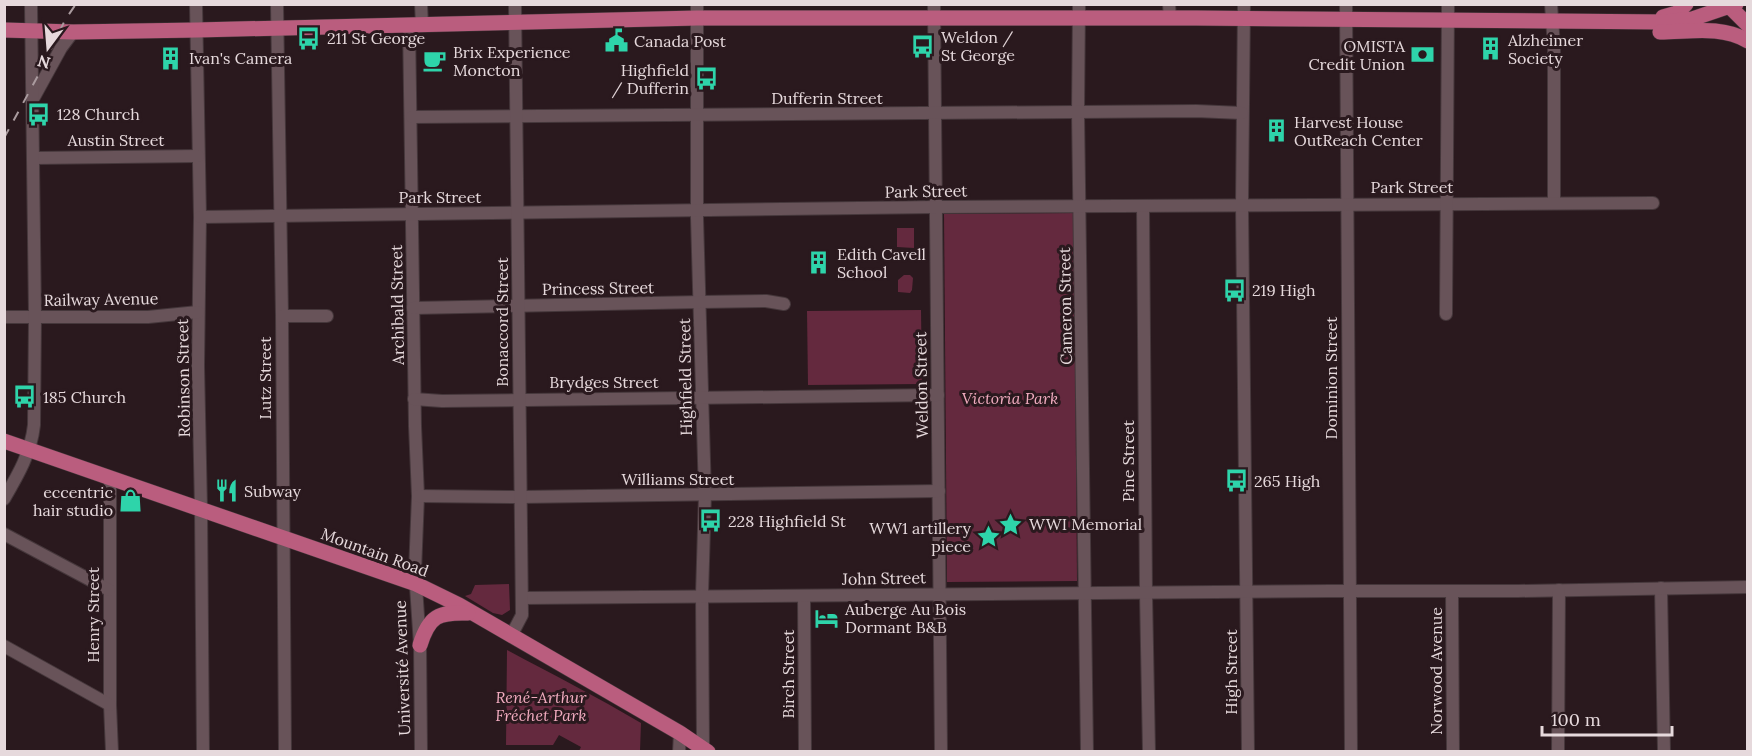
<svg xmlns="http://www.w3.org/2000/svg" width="1752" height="756" font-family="Lora,serif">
	<rect width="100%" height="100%" fill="#2a191e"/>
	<!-- green -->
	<g fill="#64293e">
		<path d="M1074,213L1077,581L947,582L944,214Z"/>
		<path d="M897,228H914V248L897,247Z"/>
		<path d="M904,275H910L913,278L912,290L910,293L898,292V280Z"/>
		<path d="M921,310L922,384L808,385L807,311Z"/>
		<path d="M509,584L510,610L502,615L493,613L465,596L471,594L475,585Z"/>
		<path d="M507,650C552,674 597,697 641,723L640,751H579L581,747L559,735L553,745H506Z"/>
	</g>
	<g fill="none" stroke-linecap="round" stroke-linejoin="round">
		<defs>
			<g id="minor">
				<path d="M196,4L200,217L198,366L201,509L203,752"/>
				<path d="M277,4L282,316L285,752"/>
				<path d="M421,4L422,25"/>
				<path d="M697,4V218L705,495L702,595L703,748"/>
				<path d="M934,4L941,752"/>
				<path d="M1079,4L1078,113L1087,752"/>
				<path d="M1169,4L1170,19"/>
				<path d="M1244,4L1242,205L1248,752"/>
				<path d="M1346,4L1351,752"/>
				<path d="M1551,4L1554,47V203"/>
				<path d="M409,25L415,426L418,496L415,572L420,645L421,752"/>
				<path d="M33,99L61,48L73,32"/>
				<path d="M412,117L1196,111L1242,113"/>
				<path d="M34,158L198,156"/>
				<path d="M1143,207L1146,594L1149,752"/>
				<path d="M200,217L936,207L1653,203"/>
				<path d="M413,308L700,302L766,301L784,304"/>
				<path d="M1446,314L1448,4"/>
				<path d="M282,316H327"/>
				<path d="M4,317H148L198,312"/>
				<path d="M414,399L442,401L938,395"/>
				<path d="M110,479V705L112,752"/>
				<path d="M418,496L520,497L939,491"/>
				<path d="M4,499C18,475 31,453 34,425L35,317L31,4"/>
				<path d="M4,534L109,590"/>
				<path d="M1661,588L1664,752"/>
				<path d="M1452,591L1453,752"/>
				<path d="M804,596L805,752"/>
				<path d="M522,598L1330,591H1518L1748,587"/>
				<path d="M511,636L522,615L515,4"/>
				<path d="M4,646L110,705"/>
				<path d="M679,752L680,733"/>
				<path d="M1558,752L1559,590"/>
			</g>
			<g id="major">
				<path d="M1727,4L1748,25"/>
				<path d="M1663,17L1677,13L1686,4"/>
				<path d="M4,30L73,32L197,30L697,18H1196L1665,22L1692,19L1736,4"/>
				<path d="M1660,32C1689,32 1721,25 1748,41"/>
				<path d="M4,441L416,584L459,605L680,733L708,752"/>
				<path d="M420,645C429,616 438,612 468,613"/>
			</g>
		</defs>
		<!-- minor casing -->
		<use href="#minor" stroke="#45373b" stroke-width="14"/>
		<!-- major casing -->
		<use href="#major" stroke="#45373b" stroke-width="16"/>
		<!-- minor -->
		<use href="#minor" stroke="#685359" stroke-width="12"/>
		<!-- major -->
		<use href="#major" stroke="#ba5d7e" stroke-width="15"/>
		<!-- rail -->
		<path stroke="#aa9b9f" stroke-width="2" stroke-dasharray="10 10" stroke-linecap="butt" d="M4,138L40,72L65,20L76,4"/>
	</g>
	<!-- icons -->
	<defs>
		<symbol id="bus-bare" viewBox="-9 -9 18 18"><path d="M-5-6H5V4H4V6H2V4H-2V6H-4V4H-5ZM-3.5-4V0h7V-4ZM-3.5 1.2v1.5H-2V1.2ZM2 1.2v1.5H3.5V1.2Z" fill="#2ed4aa" stroke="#2a191e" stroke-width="2.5" paint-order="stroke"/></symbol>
		<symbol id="civic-bare" viewBox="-9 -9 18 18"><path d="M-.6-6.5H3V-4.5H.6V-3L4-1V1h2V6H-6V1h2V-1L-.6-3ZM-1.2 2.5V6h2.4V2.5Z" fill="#2ed4aa" stroke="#2a191e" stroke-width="2.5" paint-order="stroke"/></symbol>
		<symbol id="building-bare" viewBox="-9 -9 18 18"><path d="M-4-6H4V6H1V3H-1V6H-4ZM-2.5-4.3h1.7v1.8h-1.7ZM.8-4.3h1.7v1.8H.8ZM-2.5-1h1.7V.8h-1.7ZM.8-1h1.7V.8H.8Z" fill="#2ed4aa" stroke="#2a191e" stroke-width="2.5" paint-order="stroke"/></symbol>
		<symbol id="bank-bare" viewBox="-9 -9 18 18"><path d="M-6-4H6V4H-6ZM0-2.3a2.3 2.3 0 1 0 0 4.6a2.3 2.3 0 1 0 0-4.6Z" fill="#2ed4aa" stroke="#2a191e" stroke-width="2.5" paint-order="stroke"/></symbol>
		<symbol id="cafe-bare" viewBox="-9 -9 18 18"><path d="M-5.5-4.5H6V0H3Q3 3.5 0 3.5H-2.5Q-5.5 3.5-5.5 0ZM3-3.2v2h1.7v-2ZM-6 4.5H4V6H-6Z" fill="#2ed4aa" stroke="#2a191e" stroke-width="2.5" paint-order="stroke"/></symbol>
		<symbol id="restaurant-bare" viewBox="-9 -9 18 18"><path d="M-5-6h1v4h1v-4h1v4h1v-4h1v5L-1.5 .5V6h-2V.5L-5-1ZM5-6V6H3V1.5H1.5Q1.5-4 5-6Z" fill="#2ed4aa" stroke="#2a191e" stroke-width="2.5" paint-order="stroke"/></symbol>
		<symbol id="shop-bare" viewBox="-9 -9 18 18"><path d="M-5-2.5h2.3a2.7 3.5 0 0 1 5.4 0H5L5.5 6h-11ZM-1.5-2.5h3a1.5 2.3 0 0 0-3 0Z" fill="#2ed4aa" stroke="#2a191e" stroke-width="2.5" paint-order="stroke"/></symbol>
		<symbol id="sight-bare" viewBox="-9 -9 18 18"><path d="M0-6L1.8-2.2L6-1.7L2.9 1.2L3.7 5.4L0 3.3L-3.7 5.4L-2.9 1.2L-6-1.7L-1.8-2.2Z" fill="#2ed4aa" stroke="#2a191e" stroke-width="2.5" paint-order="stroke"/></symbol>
		<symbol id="hotel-bare" viewBox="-9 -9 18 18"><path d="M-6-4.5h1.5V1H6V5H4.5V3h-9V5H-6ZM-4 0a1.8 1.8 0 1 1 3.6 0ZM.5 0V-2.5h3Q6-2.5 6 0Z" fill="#2ed4aa" stroke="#2a191e" stroke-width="2.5" paint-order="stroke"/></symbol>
	</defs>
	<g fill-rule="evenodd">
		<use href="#bus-bare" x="292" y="22" width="33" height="33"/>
		<use href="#civic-bare" x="600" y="24" width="33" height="33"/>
		<use href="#bus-bare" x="906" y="30" width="33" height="33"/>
		<use href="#building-bare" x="1474" y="32" width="33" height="33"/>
		<use href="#bank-bare" x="1406" y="38" width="33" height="33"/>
		<use href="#building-bare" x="154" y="42" width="33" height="33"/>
		<use href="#cafe-bare" x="418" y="44" width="33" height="33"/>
		<use href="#bus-bare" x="690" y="62" width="33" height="33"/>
		<use href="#bus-bare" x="22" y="98" width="33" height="33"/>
		<use href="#building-bare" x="1260" y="114" width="33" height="33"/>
		<use href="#building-bare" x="802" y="246" width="33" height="33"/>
		<use href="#bus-bare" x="1218" y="274" width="33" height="33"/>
		<use href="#bus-bare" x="8" y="380" width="33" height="33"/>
		<use href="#bus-bare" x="1220" y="464" width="33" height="33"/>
		<use href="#restaurant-bare" x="210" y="474" width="33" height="33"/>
		<use href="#shop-bare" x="114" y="484" width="33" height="33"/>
		<use href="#bus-bare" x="694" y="504" width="33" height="33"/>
		<use href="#sight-bare" x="994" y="508" width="33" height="33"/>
		<use href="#sight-bare" x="972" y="520" width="33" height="33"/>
		<use href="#hotel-bare" x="810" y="602" width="33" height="33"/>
	</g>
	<g text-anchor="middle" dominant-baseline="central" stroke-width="6" stroke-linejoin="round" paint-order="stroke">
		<!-- poi labels -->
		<g font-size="16" fill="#e6d9dc" stroke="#2a191e" text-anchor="start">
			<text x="941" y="37">Weldon /<tspan x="941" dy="18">St George</tspan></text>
			<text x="327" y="38">211 St George</text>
			<text x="1508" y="40">Alzheimer<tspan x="1508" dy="18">Society</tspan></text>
			<text x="634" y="41">Canada Post</text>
			<text x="1405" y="46" text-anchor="end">OMISTA<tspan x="1405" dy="18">Credit Union</tspan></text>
			<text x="453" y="52">Brix Experience<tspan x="453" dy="18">Moncton</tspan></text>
			<text x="189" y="58">Ivan's Camera</text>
			<text x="689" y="70" text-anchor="end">Highfield<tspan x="689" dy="18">/ Dufferin</tspan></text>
			<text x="57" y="114">128 Church</text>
			<text x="1294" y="122">Harvest House<tspan x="1294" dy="18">OutReach Center</tspan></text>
			<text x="837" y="254">Edith Cavell<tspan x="837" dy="18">School</tspan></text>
			<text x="1252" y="290">219 High</text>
			<text x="43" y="397">185 Church</text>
			<text x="1254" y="481">265 High</text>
			<text x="244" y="491">Subway</text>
			<text x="113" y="492" text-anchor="end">eccentric<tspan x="113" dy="18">hair studio</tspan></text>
			<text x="728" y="521">228 Highfield St</text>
			<text x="1029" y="524">WWI Memorial</text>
			<text x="971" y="528" text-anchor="end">WW1 artillery<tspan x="971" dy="18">piece</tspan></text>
			<text x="845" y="609">Auberge Au Bois<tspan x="845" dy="18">Dormant B&amp;B</tspan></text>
		</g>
		<!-- street labels -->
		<g font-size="16" fill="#e6d9dc" stroke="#2a191e">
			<text x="827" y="98">Dufferin Street</text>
			<text x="116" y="140">Austin Street</text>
			<text x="1412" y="187">Park Street</text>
			<text transform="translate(926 191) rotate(-1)">Park Street</text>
			<text x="440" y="197">Park Street</text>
			<text transform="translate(598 288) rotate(-1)">Princess Street</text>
			<text transform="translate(101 299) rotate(-1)">Railway Avenue</text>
			<text transform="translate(397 305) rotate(-91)">Archibald Street</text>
			<text transform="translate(1065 306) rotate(-91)">Cameron Street</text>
			<text transform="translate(502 322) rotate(-90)">Bonaccord Street</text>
			<text transform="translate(685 377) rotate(-91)">Highfield Street</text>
			<text transform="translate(183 378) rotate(-91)">Robinson Street</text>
			<text transform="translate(265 378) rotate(-90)">Lutz Street</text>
			<text transform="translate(1331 378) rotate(-90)">Dominion Street</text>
			<text x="604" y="382">Brydges Street</text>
			<text transform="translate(921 385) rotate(-91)">Weldon Street</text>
			<text transform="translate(1128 461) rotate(-90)">Pine Street</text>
			<text x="678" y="479">Williams Street</text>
			<text transform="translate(375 552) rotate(20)">Mountain Road</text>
			<text transform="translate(884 578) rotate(-1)">John Street</text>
			<text transform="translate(93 615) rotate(-90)">Henry Street</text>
			<text transform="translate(402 668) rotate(-92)">Université Avenue</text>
			<text transform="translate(1436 671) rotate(-90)">Norwood Avenue</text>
			<text transform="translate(1231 672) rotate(-90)">High Street</text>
			<text transform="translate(788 674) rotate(-90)">Birch Street</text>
		</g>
		<!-- park labels -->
		<g font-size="16" font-style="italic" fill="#f1abbf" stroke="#2a191e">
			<text x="1010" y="398">Victoria Park</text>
			<text x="541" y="697">René-Arthur<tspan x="541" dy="18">Fréchet Park</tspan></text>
		</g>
	</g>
	<!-- border -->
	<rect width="1752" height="756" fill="none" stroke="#e6d9dc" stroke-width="12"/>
	<!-- north arrow -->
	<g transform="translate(48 48) rotate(196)" stroke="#2a191e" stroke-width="4.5" paint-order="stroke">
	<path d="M0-4.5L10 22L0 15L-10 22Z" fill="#e6d9dc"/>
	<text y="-9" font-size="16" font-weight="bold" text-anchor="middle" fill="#e6d9dc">N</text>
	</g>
	<!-- scale -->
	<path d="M1542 726v9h130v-9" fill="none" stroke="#e6d9dc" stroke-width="3"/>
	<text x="1551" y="726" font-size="18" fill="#e6d9dc" stroke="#2a191e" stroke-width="4.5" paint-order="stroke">100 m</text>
</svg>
